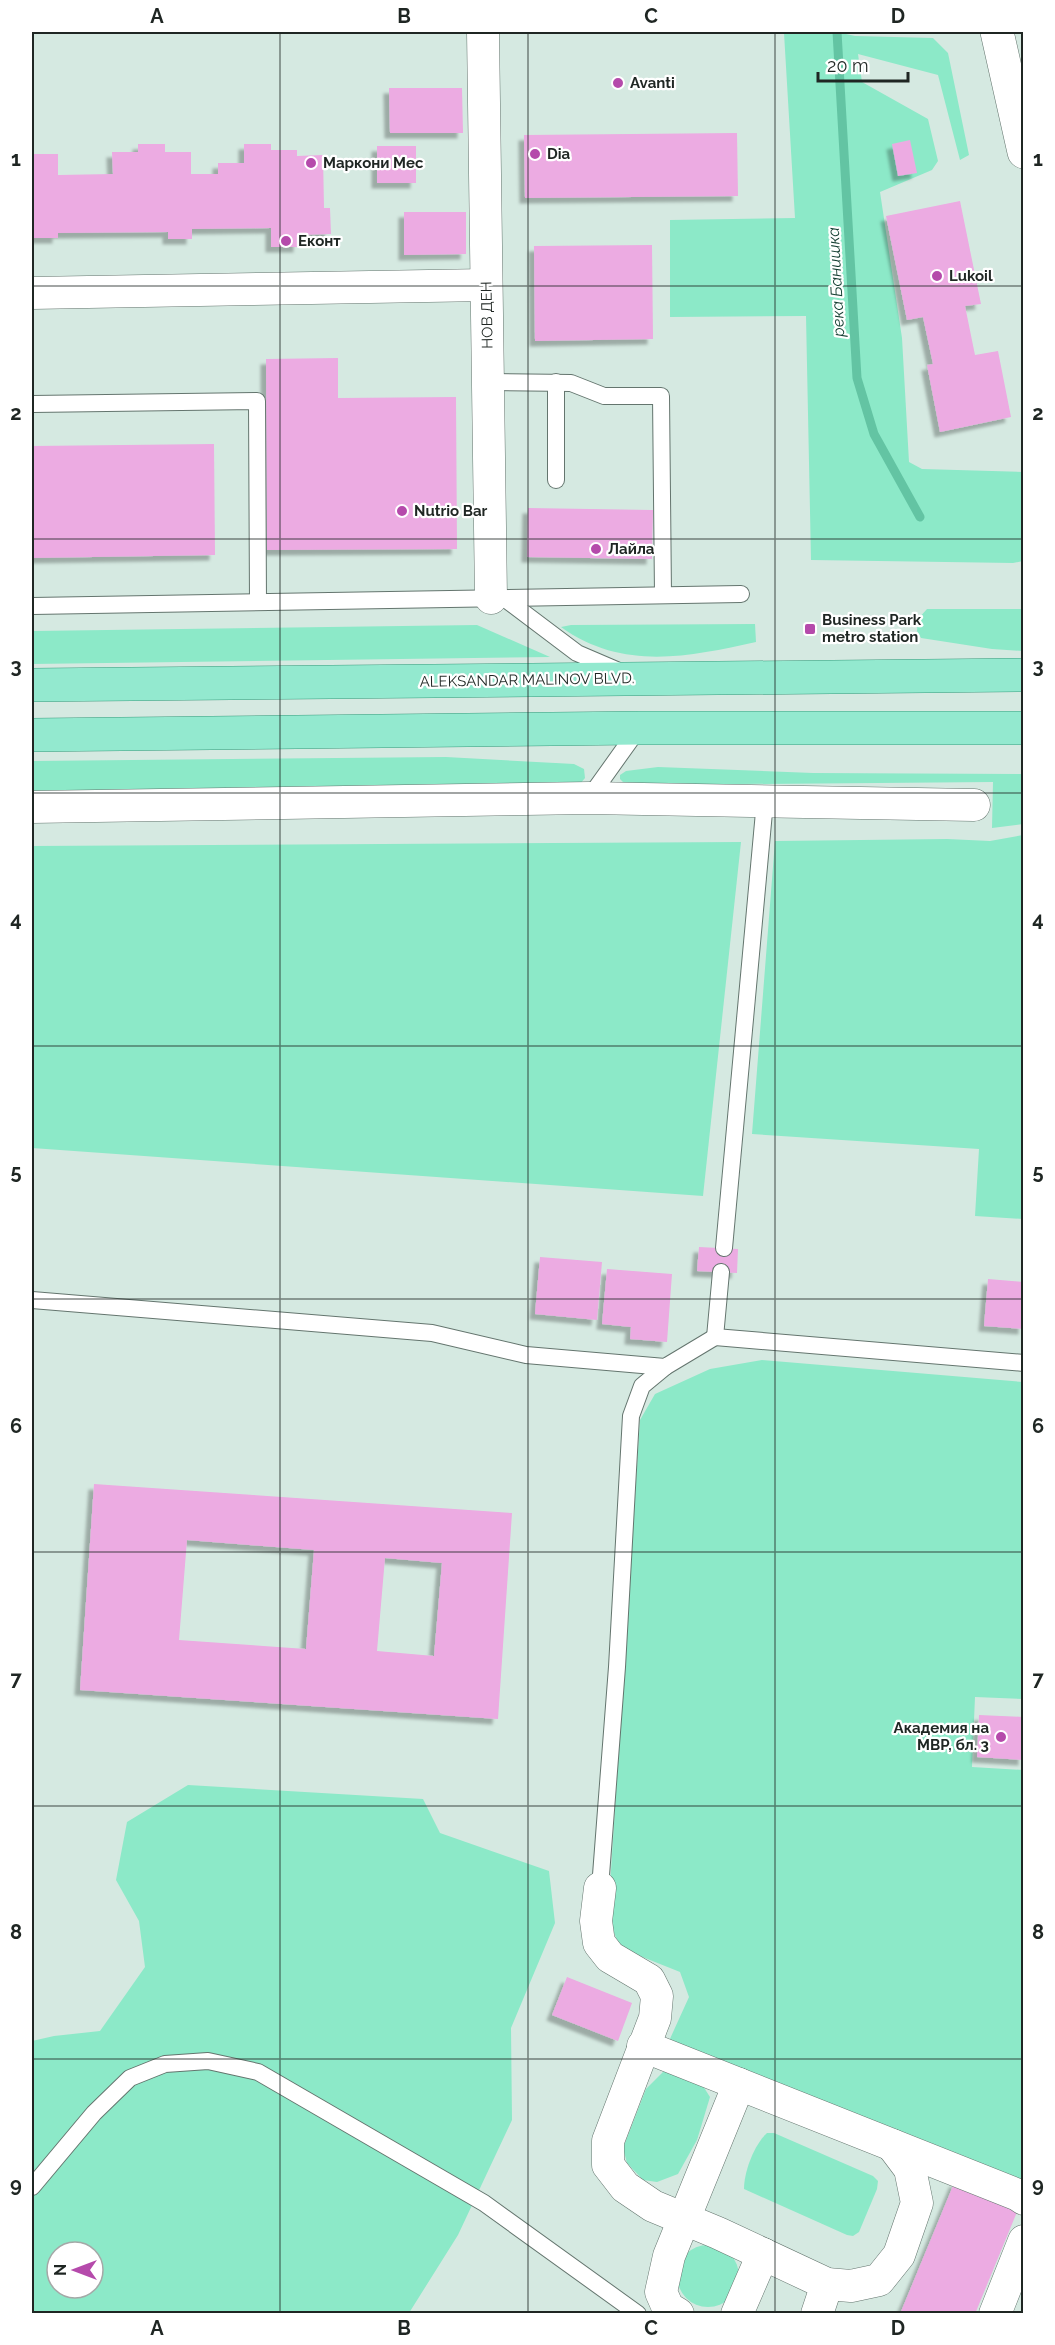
<svg xmlns="http://www.w3.org/2000/svg" width="1055" height="2345" font-family="Raleway,sans-serif">
	<defs>
		<filter id="shadow"><feDropShadow dx="-5.5" dy="5.5" stdDeviation="1.5" flood-color="#0004"/></filter>
	</defs>
	<rect width="100%" height="100%" fill="#d5e9e1"/>
	<!-- green -->
	<g fill="#8ce9c8" fill-rule="evenodd">
		<path d="M837,32L855,36L933,38L948,53L969,155L960,160L938,75L858,54L862,82L928,119L938,161L932,170L880,192L902,338L909,462L922,469L1023,472V561L1013,563L811,560L806,316L670,317V220L795,218L784,33Z"/>
		<path d="M927,609H1023V651L992,649L921,638L917,631L918,619Z"/>
		<path d="M755,624L756,642C688,657 622,671 561,627L571,625Z"/>
		<path d="M477,625L550,657L32,664V631Z"/>
		<path d="M446,757L574,764L584,769L585,778L580,784L32,792V761Z"/>
		<path d="M658,767L813,773L1023,774V824L992,828L993,782L626,785L620,779V775L626,771Z"/>
		<path d="M1023,835V1219L975,1216L979,1149L752,1134L775,841L947,839L990,841Z"/>
		<path d="M741,842L703,1196L32,1148V846Z"/>
		<path d="M762,1360L1023,1382V1699L975,1697L972,1767L1023,1770V2182L669,2041L689,1997L680,1972L620,1948L608,1917L640,1420L655,1394L710,1369Z"/>
		<path d="M188,1785L423,1799L440,1833L549,1871L555,1923L511,2028L512,2120L458,2235L409,2313H32V2041L54,2036L100,2031L145,1967L139,1921L116,1880L127,1822ZM57,2252H93V2288H57Z"/>
		<path d="M665,2070L701,2083L710,2097L697,2140L678,2174L657,2182L643,2180L627,2163L623,2148L646,2089Z"/>
		<path d="M767,2133H774L873,2176L878,2181L877,2189L859,2232L853,2236L847,2235L744,2189C744,2172 754,2145 767,2133Z"/>
		<circle cx="708" cy="2276" r="31"/>
	</g>
	<g fill="none" stroke-linecap="round" stroke-linejoin="round">
		<!-- stream -->
		<path stroke="#63c4a3" stroke-width="9" d="M837,32L857,378L874,434L920,517"/>
	</g>
	<!-- building -->
	<g fill="#ecabe2" fill-rule="evenodd" filter="url(#shadow)">
		<path d="M389,88H462L463,133H390Z"/>
		<path d="M737,133L738,196L525,198L524,135Z"/>
		<path d="M910,140L917,173L898,176L892,144Z"/>
		<path d="M138,144H165V152H191V174H218V163H244V144H271V150H297V156L323,155L324,208H330L331,234L299,235V247H271V228L192,229V239H168V232L58,233V238H32V154H58V175L113,174L112,152H138Z"/>
		<rect x="377" y="146" width="39" height="37"/>
		<path d="M960,201L981,304L965,306L975,355L998,351L1011,417L940,432L927,365L933,364L923,317L907,320L886,216Z"/>
		<path d="M404,212H466V254L404,255Z"/>
		<path d="M652,245L653,339L535,341L534,246Z"/>
		<path d="M338,358V398L456,397L457,549L267,550L266,359Z"/>
		<path d="M214,444L215,555L32,558V446Z"/>
		<path d="M528,508L653,510L652,559L527,557Z"/>
		<path d="M699,1247L738,1249L737,1273L697,1271Z"/>
		<path d="M540,1257L602,1262L597,1320L535,1314Z"/>
		<path d="M607,1269L672,1274L667,1342L630,1339L631,1327L602,1324Z"/>
		<path d="M988,1279L1024,1282V1329L984,1326Z"/>
		<path d="M94,1484L512,1513L498,1719L80,1690ZM187,1540L314,1550L306,1649L179,1640ZM385,1558L442,1563L434,1656L377,1651Z"/>
		<path d="M979,1715L1024,1717V1760L977,1757Z"/>
		<path d="M567,1977L632,2003L618,2041L552,2015Z"/>
		<path d="M955,2181L1019,2207L975,2314H900Z"/>
	</g>
	<g fill="none" stroke-linecap="round" stroke-linejoin="round">
		<defs>
			<g id="service">
				<path d="M488,382L571,383L604,396H661L663,595"/>
				<path d="M556,382V480"/>
				<path d="M32,404L257,401L258,602"/>
				<path d="M504,598L577,653L619,671"/>
				<path d="M32,606L741,594"/>
				<path d="M589,798L639,728"/>
				<path d="M724,1248L765,801"/>
				<path d="M721,1272L715,1337L1024,1363"/>
				<path d="M32,1300L432,1333L526,1355L665,1367L715,1337"/>
				<path d="M600,1888L617,1667L631,1416L642,1386L665,1367"/>
				<path d="M32,2187L94,2113L130,2078L165,2064L208,2061L258,2072L484,2203L638,2314"/>
			</g>
			<g id="minor">
				<path d="M483,32L491,598"/>
				<path d="M32,293L486,285"/>
				<path d="M32,807L589,798L974,805"/>
				<path d="M600,1888L596,1921L599,1943L610,1957L649,1980L657,1996L655,2018L608,2141V2165L625,2187L653,2206L718,2233L827,2284L851,2286L879,2280L899,2255L917,2203L910,2169L892,2145"/>
				<path d="M643,2046L1018,2195L1024,2199"/>
				<path d="M678,2314L668,2308L661,2292L669,2256L739,2084"/>
				<path d="M737,2314L763,2254"/>
				<path d="M817,2314L827,2284"/>
				<path d="M995,2314L1024,2241"/>
			</g>
			<path id="tertiary" d="M997,32L1024,152"/>
			<g id="primary">
				<path d="M32,685L1024,675"/>
				<path d="M32,735L639,728H1024"/>
			</g>
		</defs>
		<!-- service casing -->
		<use href="#service" stroke="#64756e" stroke-width="18"/>
		<!-- minor casing -->
		<use href="#minor" stroke="#64756e" stroke-width="33"/>
		<!-- tertiary casing -->
		<use href="#tertiary" stroke="#64756e" stroke-width="34"/>
		<!-- primary casing -->
		<use href="#primary" stroke="#3c9c7e" stroke-width="34"/>
		<!-- service -->
		<use href="#service" stroke="#fff" stroke-width="16"/>
		<!-- minor -->
		<use href="#minor" stroke="#fff" stroke-width="32"/>
		<!-- tertiary -->
		<use href="#tertiary" stroke="#fff" stroke-width="33"/>
		<!-- primary -->
		<use href="#primary" stroke="#93e9cf" stroke-width="33"/>
	</g>
	<!-- grid -->
	<path fill="none" stroke="#1f2623" stroke-width="1.5" stroke-opacity="0.55" d="M280,32V2314M528,32V2314M775,32V2314M32,286H1024M32,539H1024M32,793H1024M32,1046H1024M32,1299H1024M32,1552H1024M32,1806H1024M32,2059H1024"/>
	<!-- markers -->
	<g fill="#b54aab" stroke="#fff" stroke-width="2">
		<circle cx="618" cy="83" r="6"/>
		<circle cx="535" cy="154" r="6"/>
		<circle cx="311" cy="163" r="6"/>
		<circle cx="286" cy="241" r="6"/>
		<circle cx="937" cy="276" r="6"/>
		<circle cx="402" cy="511" r="6"/>
		<circle cx="596" cy="549" r="6"/>
		<rect x="804" y="623" width="12" height="12" rx="3"/>
		<circle cx="1001" cy="1737" r="6"/>
	</g>
	<g text-anchor="middle" dominant-baseline="central" stroke-width="4.5" stroke-linejoin="round" paint-order="stroke">
		<!-- poi labels -->
		<g font-size="15" font-weight="bold" fill="#1f2623" stroke="#fff" text-anchor="start">
			<text x="630" y="83">Avanti</text>
			<text x="547" y="154">Dia</text>
			<text x="323" y="163">Маркони Мес</text>
			<text x="298" y="241">Еконт</text>
			<text x="949" y="276">Lukoil</text>
			<text x="414" y="511">Nutrio Bar</text>
			<text x="608" y="549">Лайла</text>
			<text x="822" y="620">Business Park<tspan x="822" dy="17">metro station</tspan></text>
			<text x="989" y="1728" text-anchor="end">Академия на<tspan x="989" dy="17">МВР, бл. 3</tspan></text>
		</g>
		<!-- street labels -->
		<g font-size="15" fill="#1f2623" stroke="#fff">
			<text transform="translate(487 315) rotate(-91)">НОВ ДЕН</text>
			<text transform="translate(527 680) rotate(-1)">ALEKSANDAR MALINOV BLVD.</text>
		</g>
		<!-- water labels -->
		<g font-size="16" font-style="italic" fill="#113c2f" stroke="#fff">
			<text transform="translate(836 282) rotate(-93)">река Банишка</text>
		</g>
	</g>
	<!-- border -->
	<rect width="1055" height="2345" fill="none" stroke="#ffffff" stroke-width="66"/>
	<!-- north arrow -->
	<g transform="translate(75 2270) rotate(270)"><circle r="28" fill="#ffffff" stroke="#a5a8a7" stroke-width="1.5"/>
	<path d="M0-4.5L10 22L0 15L-10 22Z" fill="#b54aab"/>
	<text y="-9" font-size="16" font-weight="bold" text-anchor="middle" fill="#1f2623">N</text>
	</g>
	<!-- scale -->
	<path d="M818 72v9h90v-9" fill="none" stroke="#1f2623" stroke-width="3"/>
	<text x="827" y="72" font-size="18" fill="#1f2623" stroke="#ffffff" stroke-width="4.5" paint-order="stroke">20 m</text>
	<rect x="33" y="33" width="989" height="2279" fill="none" stroke="#1f2623" stroke-width="2"/>
	<g font-size="20" text-anchor="middle" font-weight="bold" fill="#1f2623">
		<text x="157" y="23">A</text>
		<text x="404" y="23">B</text>
		<text x="651" y="23">C</text>
		<text x="898" y="23">D</text>
		<text x="16" y="166">1</text>
		<text x="1038" y="166">1</text>
		<text x="16" y="420">2</text>
		<text x="1038" y="420">2</text>
		<text x="16" y="673">3</text>
		<text x="1038" y="673">3</text>
		<text x="16" y="926">4</text>
		<text x="1038" y="926">4</text>
		<text x="16" y="1179">5</text>
		<text x="1038" y="1179">5</text>
		<text x="16" y="1433">6</text>
		<text x="1038" y="1433">6</text>
		<text x="16" y="1686">7</text>
		<text x="1038" y="1686">7</text>
		<text x="16" y="1939">8</text>
		<text x="1038" y="1939">8</text>
		<text x="16" y="2192">9</text>
		<text x="1038" y="2192">9</text>
		<text x="157" y="2335">A</text>
		<text x="404" y="2335">B</text>
		<text x="651" y="2335">C</text>
		<text x="898" y="2335">D</text>
	</g>
</svg>
